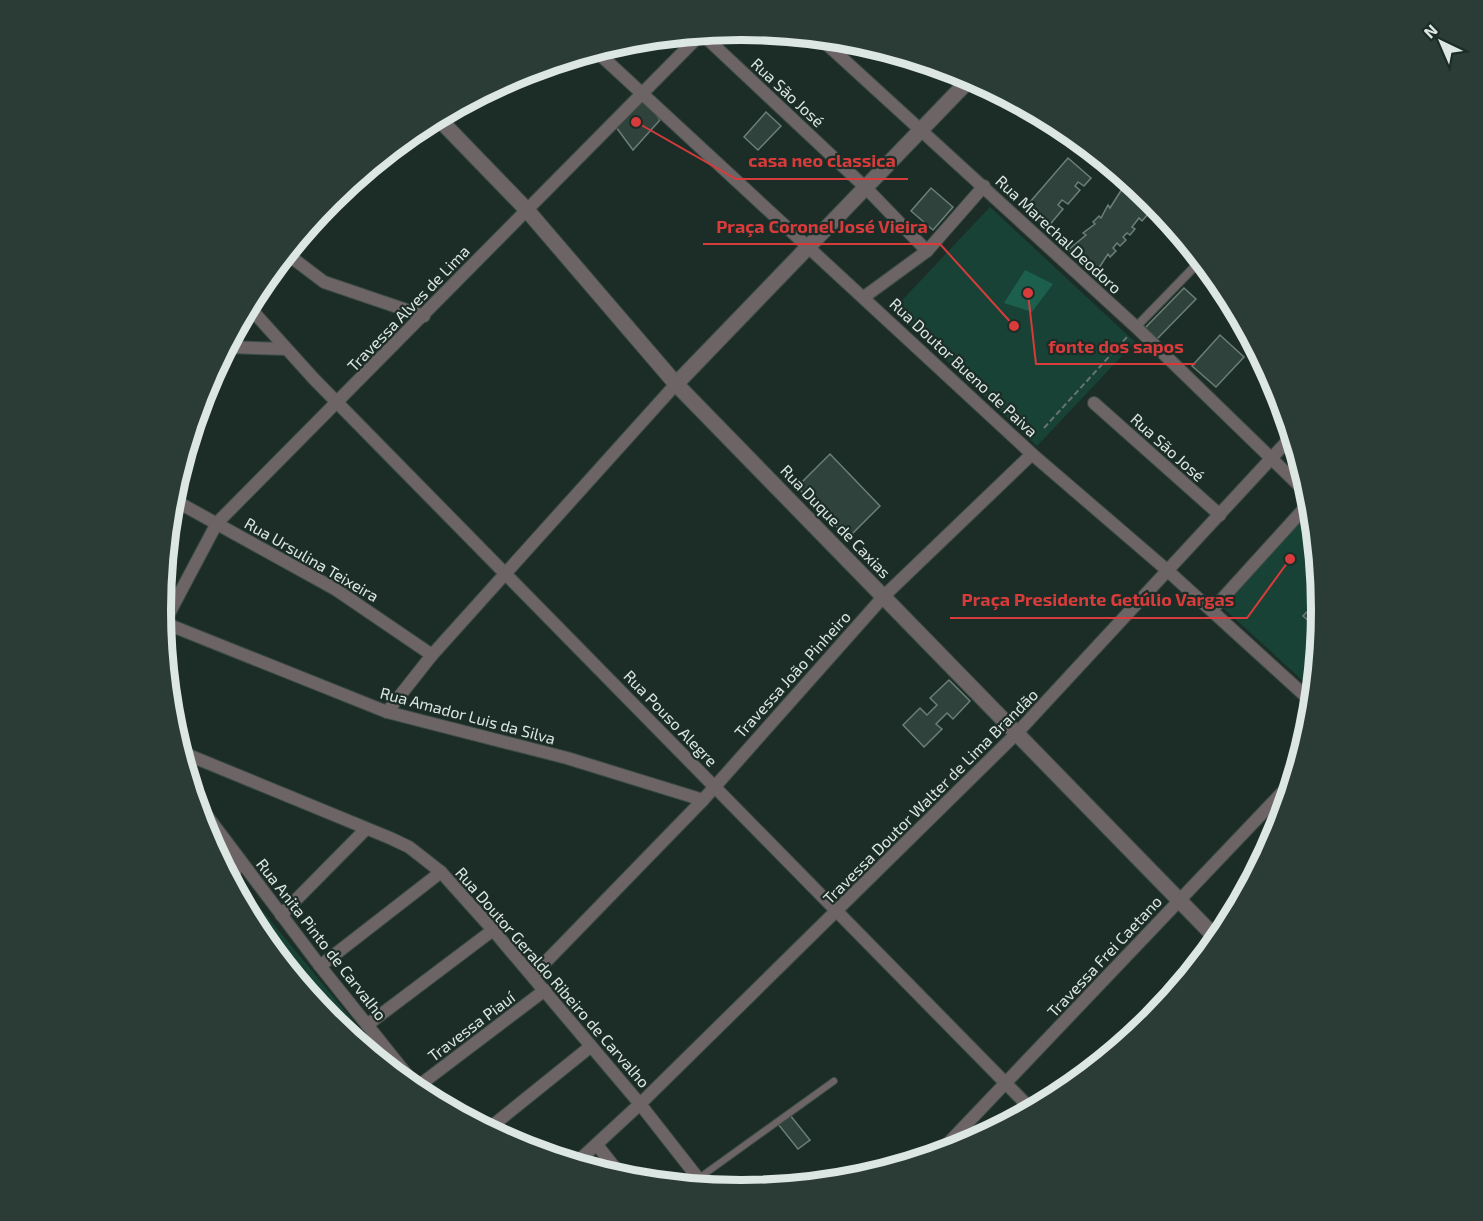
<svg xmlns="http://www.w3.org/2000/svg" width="1483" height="1221" font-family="'Exo 2',sans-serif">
	<rect width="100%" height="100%" fill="#1c2d27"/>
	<!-- green -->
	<g fill="#184235">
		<path d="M990,207L1135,342L1037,446L893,310Z"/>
		<path d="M1308,509L1312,513L1322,611L1314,691L1220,605Z"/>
		<path d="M233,875L400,1078L331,1021L259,933L230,880Z"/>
	</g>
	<!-- water -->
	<path fill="#1b5f4c" d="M1025,270L1053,284L1032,312L1004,303Z"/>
	<!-- building -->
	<g fill="#30423c" stroke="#6b7e77" stroke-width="1.5">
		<path d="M642,94L660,120L633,150L613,123Z"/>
		<path d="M766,112L781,126L758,150L744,137Z"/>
		<path d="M1068,158L1091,178L1084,186L1078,182L1075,186L1080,190L1068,204L1062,200L1058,205L1063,209L1047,228L1024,209Z"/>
		<path d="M931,188L953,207L933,230L911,211Z"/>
		<path d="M1122,189L1149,213L1142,221L1139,218L1132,227L1135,229L1130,235L1127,233L1123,237L1126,240L1120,246L1117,243L1113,248L1116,251L1110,257L1108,254L1095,274L1068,250L1086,235L1083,233L1095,224L1093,222L1099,216L1101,218L1108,205L1110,208Z"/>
		<path d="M1184,288L1196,299L1157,339L1145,328Z"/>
		<path d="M1220,335L1244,357L1216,387L1192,366Z"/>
		<path d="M830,454L880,506L848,538L797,487Z"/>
		<path d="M1321,597L1322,611L1320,631L1303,616Z"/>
		<path d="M949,680L970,701L953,719L947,713L936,724L942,729L924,747L903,725L920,708L927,715L937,705L930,698Z"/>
		<path d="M790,1115L810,1140L798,1149L778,1124Z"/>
	</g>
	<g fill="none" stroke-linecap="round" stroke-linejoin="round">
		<defs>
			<path id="service" d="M699,1178L834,1081"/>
			<path id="pedestrian" d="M1136,327L1201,260"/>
			<g id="minor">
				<path d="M702,34L866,188L927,251"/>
				<path d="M820,38L1136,327L1311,497"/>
				<path d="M596,51L1032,454L1168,571L1313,703"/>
				<path d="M287,254L324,282L424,316"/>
				<path d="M864,297L927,251L984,186"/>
				<path d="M249,307L314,379L1032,1110"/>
				<path d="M227,347L286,349"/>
				<path d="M1094,403L1220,515"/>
				<path d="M172,499L335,589L432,655"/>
				<path d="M1212,610L1311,501"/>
				<path d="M162,622L387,712L567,758L703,800"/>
				<path d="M164,623L217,523L701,34"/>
				<path d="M387,712L432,655L676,384"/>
				<path d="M181,752L390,838L409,847L441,872L493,930L640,1104L705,1187"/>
				<path d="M195,800L320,966L424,1096"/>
				<path d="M230,879L241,862"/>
				<path d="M281,915L365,830"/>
				<path d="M320,966L441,872"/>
				<path d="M533,975L703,800L884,596L1032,454"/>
				<path d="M367,1025L493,930"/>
				<path d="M417,1087L545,990"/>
				<path d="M487,1130L590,1047"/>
				<path d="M597,1145L624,1179"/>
				<path d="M937,1155L1294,780"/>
				<path d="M575,1164L640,1104L1017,733L1292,436"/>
			</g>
			<g id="tertiary">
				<path d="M438,118L526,209L676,384L1218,940"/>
				<path d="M676,384L971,78"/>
			</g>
		</defs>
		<!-- service casing -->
		<use href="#service" stroke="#3b4b45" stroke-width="8"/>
		<!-- pedestrian casing -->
		<use href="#pedestrian" stroke="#3b4b45" stroke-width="10"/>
		<!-- minor casing -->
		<use href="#minor" stroke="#3b4b45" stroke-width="14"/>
		<!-- tertiary casing -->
		<use href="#tertiary" stroke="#3b4b45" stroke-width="17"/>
		<!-- path -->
		<path stroke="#677570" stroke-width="2" stroke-dasharray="6 3" stroke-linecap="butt" d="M1044,428L1127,337"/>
		<!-- service -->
		<use href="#service" stroke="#6d6466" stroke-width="6"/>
		<!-- pedestrian -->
		<use href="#pedestrian" stroke="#6d6466" stroke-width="8"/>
		<!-- minor -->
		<use href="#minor" stroke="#6d6466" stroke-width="12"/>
		<!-- tertiary -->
		<use href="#tertiary" stroke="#6d6466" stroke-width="15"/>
	</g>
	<g text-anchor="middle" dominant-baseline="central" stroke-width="4.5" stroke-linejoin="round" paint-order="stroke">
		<!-- street labels -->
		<g font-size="16" fill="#dce6e2" stroke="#1c2d27">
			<text transform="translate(788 92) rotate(43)">Rua São José</text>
			<text transform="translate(1059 234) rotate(43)">Rua Marechal Deodoro</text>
			<text transform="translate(408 308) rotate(-46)">Travessa Alves de Lima</text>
			<text transform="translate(964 367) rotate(43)">Rua Doutor Bueno de Paiva</text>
			<text transform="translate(1168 447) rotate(42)">Rua São José</text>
			<text transform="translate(836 521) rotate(46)">Rua Duque de Caxias</text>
			<text transform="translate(312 559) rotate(30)">Rua Ursulina Teixeira</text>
			<text transform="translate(792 674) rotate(-48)">Travessa João Pinheiro</text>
			<text transform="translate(468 715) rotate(15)">Rua Amador Luis da Silva</text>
			<text transform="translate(671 718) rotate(46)">Rua Pouso Alegre</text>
			<text transform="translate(930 796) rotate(-45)">Travessa Doutor Walter de Lima Brandão</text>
			<text transform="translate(322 939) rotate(52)">Rua Anita Pinto de Carvalho</text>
			<text transform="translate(1104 956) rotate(-47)">Travessa Frei Caetano</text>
			<text transform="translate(553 977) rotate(49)">Rua Doutor Geraldo Ribeiro de Carvalho</text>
			<text transform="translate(471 1026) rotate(-37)">Travessa Piauí</text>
		</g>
	</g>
	<!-- crop -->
	<path d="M0 0H1483V1221H0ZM171 610a570 570 0 1 1 1140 0a570 570 0 1 1-1140 0Z" fill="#2b3c36" fill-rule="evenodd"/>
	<path fill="none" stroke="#dce6e2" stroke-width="8" d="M171 610a570 570 0 1 1 1140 0a570 570 0 1 1-1140 0Z"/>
	<!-- callouts -->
	<path fill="none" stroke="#d73b3b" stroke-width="2" d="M636 122L736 179H908M1014 326L940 244H703M1028 293L1036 364H1195M1290 559L1247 618H950"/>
	<g fill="#d73b3b" stroke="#1c2d27" stroke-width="2">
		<circle cx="636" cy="122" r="6"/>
		<circle cx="1014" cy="326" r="6"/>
		<circle cx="1028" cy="293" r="6"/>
		<circle cx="1290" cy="559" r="6"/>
	</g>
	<g font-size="18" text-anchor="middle" font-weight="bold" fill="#d73b3b" stroke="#1c2d27" stroke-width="4.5" stroke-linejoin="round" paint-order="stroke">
		<text x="822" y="167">casa neo classica</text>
		<text x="822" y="233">Praça Coronel José Vieira</text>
		<text x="1116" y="353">fonte dos sapos</text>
		<text x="1098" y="606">Praça Presidente Getúlio Vargas</text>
	</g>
	<!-- north arrow -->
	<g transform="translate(1441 42) rotate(316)" stroke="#1c2d27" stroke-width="4.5" paint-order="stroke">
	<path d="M0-4.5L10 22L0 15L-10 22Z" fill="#dce6e2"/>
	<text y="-9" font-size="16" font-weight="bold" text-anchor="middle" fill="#dce6e2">N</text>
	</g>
</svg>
